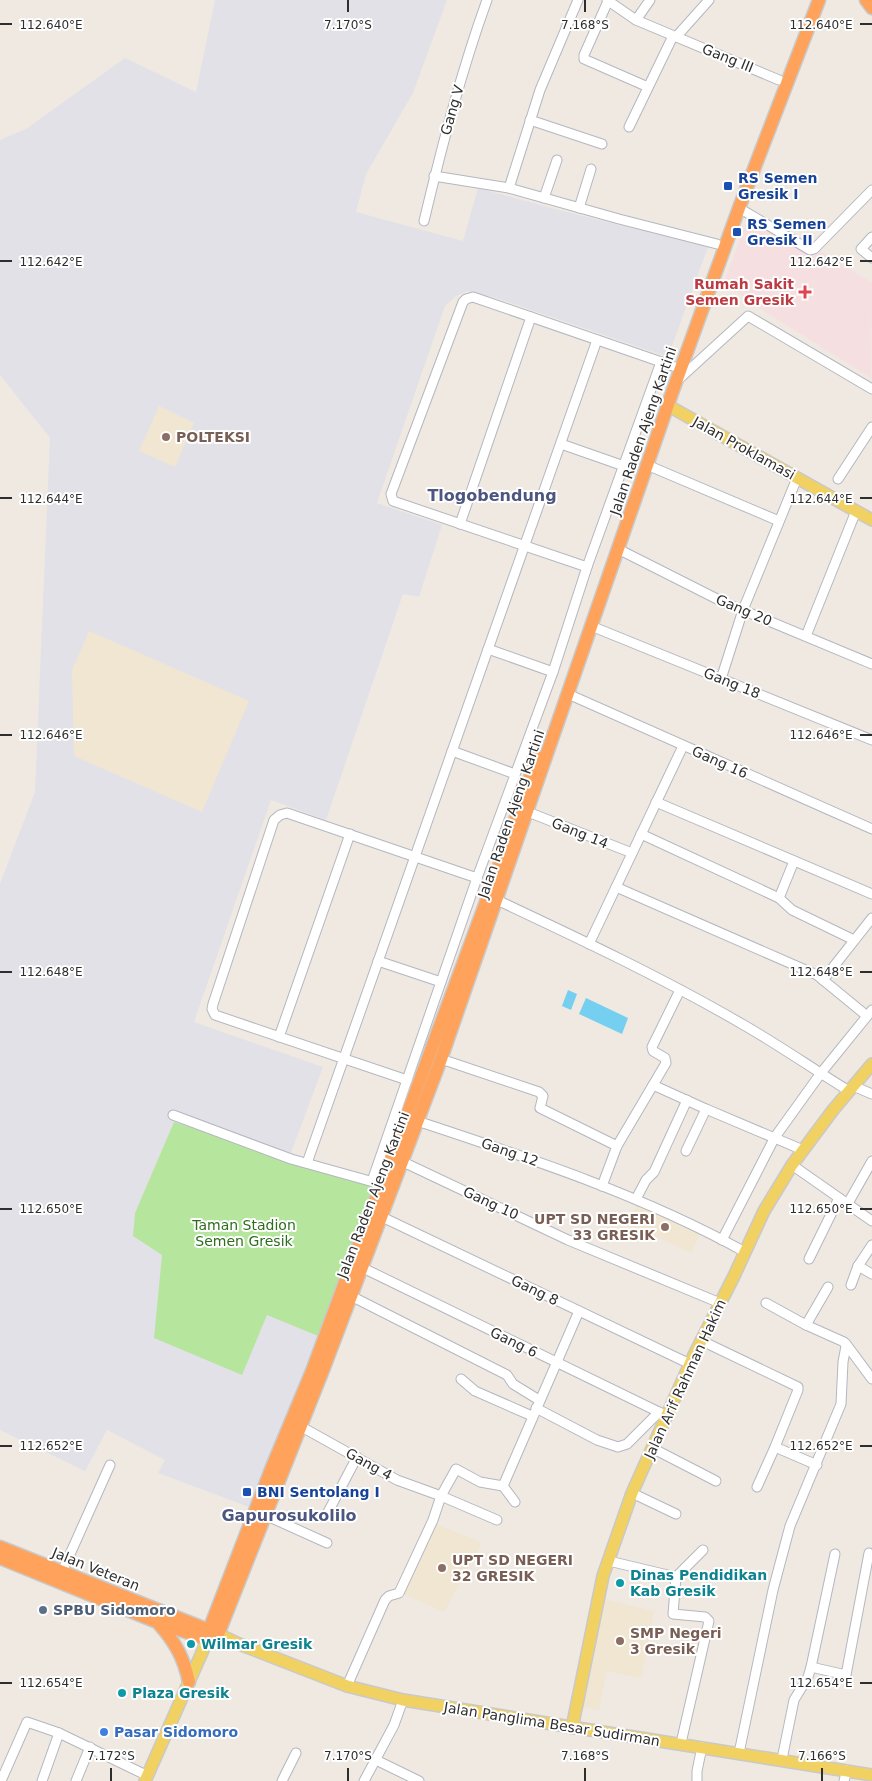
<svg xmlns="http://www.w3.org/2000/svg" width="872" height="1781" font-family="'DejaVu Sans',sans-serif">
	<rect width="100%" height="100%" fill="#efe9e1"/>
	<!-- industrial -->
	<path fill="#e3e1e8" d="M215,0H447L413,93L366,174L356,212L463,241L478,188L559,210L708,247L668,357L496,298L467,291L456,296L445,306L377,503L442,525L419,597L403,594L326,820L271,800L194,1022L323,1067L289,1158L380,1187L254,1509L158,1473L165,1460L107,1430L85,1471L0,1430V884L35,792L50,438L0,375V140L26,129L125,58L196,92Z"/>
	<!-- education -->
	<g fill="#f0e6d1">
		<path d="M159,406L194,423L175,467L139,451Z"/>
		<path d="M89,631L249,701L202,812L74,756L72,670Z"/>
		<path d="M638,1202L702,1231L691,1253L628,1223Z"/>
		<path d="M436,1524L482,1543L444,1612L404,1594Z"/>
		<path d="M600,1598L654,1611L641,1678L606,1671L599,1710L579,1707Z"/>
	</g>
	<!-- medical -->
	<path fill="#f5dfe0" d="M750,213L811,245L872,283L871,378L748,301L725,280Z"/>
	<!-- green -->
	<path fill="#b6e59e" d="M174,1122L380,1187L323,1338L267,1315L242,1375L154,1338L162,1255L133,1236L135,1213Z"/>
	<!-- water -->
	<g fill="#75cff0">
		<path d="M568,990L577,994L571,1010L562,1006Z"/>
		<path d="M586,998L628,1018L622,1034L579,1014Z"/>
	</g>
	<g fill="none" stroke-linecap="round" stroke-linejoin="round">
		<defs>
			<g id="minor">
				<path d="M607,0L636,20L779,80"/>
				<path d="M608,1L584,55V59L648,87"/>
				<path d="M636,20L650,0"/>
				<path d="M676,37L709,0"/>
				<path d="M530,120L602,144"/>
				<path d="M629,127L673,36"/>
				<path d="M434,176L509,188L619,219L717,244"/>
				<path d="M509,188L540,90L578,0"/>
				<path d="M544,198L557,160"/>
				<path d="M579,208L591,169"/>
				<path d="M739,208L810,250L814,249L872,190"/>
				<path d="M424,221C442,146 461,72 487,0"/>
				<path d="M872,237L861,249L872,258"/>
				<path d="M678,380L748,316L872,389"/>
				<path d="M561,444L624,466"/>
				<path d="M647,465L779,521"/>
				<path d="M838,479L872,427"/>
				<path d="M460,524L531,317"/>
				<path d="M618,549L723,602L872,664"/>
				<path d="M587,567L393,501L391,494L463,302L466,299L473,297L673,366"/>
				<path d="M591,626L872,740"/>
				<path d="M806,636L856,511"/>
				<path d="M488,649L553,672"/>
				<path d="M721,679L743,610L797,478"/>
				<path d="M568,694L872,829"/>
				<path d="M452,751L515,774"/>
				<path d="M656,802L872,894"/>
				<path d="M528,812L632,853"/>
				<path d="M641,834L779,898"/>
				<path d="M794,861L779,898L792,910L854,940"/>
				<path d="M616,887L817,975L867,1016"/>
				<path d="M497,900C580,939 663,978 742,1024C779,1045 813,1069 849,1091"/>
				<path d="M589,944L683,746"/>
				<path d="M378,961L441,982"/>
				<path d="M823,980L872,918"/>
				<path d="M279,1037L350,834"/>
				<path d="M441,1059L539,1092L543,1096L540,1108L617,1146"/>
				<path d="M407,1080L215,1015L212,1009L213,1004L274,820L280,815L287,813L477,878"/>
				<path d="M653,1085L706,1109L803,1150"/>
				<path d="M853,1086L872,1094"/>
				<path d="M173,1115L291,1159L377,1183"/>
				<path d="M417,1121C529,1158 642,1195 745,1252"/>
				<path d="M686,1151L706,1109"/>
				<path d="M401,1161L568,1240L720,1303"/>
				<path d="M307,1163L597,340"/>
				<path d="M792,1165L872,1221"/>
				<path d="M372,1181L477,878L553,672L587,567L661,362"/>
				<path d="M602,1186L617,1146L666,1063L665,1058L653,1051L652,1047L680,990"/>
				<path d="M636,1199L646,1180L654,1172L687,1100"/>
				<path d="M847,1205L872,1161"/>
				<path d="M380,1216L690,1364"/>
				<path d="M722,1240L775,1137L821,1073L872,1010"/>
				<path d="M809,1259L839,1198"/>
				<path d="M858,1266L872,1274"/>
				<path d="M361,1267L667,1416"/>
				<path d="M851,1285L858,1266L872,1245"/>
				<path d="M351,1296L507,1375L513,1384L539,1400"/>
				<path d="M806,1325L828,1287"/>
				<path d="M702,1341L798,1387V1390L775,1447L757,1487"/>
				<path d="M846,1344L872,1379"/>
				<path d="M461,1379L475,1391L532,1416"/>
				<path d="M536,1408L597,1440L618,1447L627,1444L659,1412"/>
				<path d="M300,1426L397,1480L441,1496L497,1520"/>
				<path d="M775,1447L817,1465"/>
				<path d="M652,1448L716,1481"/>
				<path d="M503,1486L579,1311"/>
				<path d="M632,1493L676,1514"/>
				<path d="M327,1514L357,1457"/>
				<path d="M265,1515L327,1543"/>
				<path d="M609,1561L676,1577L703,1550"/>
				<path d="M62,1572L110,1465"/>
				<path d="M676,1577L673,1614L705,1617L709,1621L681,1743"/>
				<path d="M811,1667L846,1675L869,1553"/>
				<path d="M347,1686L385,1600L389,1596L399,1593L433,1520L441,1496L456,1469L480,1482L503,1486L515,1502"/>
				<path d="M739,1753L773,1590L790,1526L841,1404L843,1362L846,1346L844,1342L806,1325L766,1303"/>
				<path d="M782,1759L794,1700L808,1677L811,1667L835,1554"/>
				<path d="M376,1760L419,1781"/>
				<path d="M1,1781L27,1722L59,1733L148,1776"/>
				<path d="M42,1781L59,1733"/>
				<path d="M76,1781L90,1747"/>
				<path d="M282,1781L296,1753"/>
				<path d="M364,1781L394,1725L403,1700"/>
				<path d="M697,1781V1771L702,1747"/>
				<path d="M844,1781L847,1770"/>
			</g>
			<g id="major">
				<path d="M667,405L872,520"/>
				<path d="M218,1634L239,1644L347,1686L403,1700L872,1775"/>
				<path d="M572,1728L603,1576L632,1493L693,1357L734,1276L764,1211L792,1165L833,1110L872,1064"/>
				<path d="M145,1781L204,1648L206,1638"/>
			</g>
			<g id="highway">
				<path d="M866,0L872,8"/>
				<path d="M0,1547L216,1633"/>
				<path d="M0,1558L157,1622L215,1642L323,1370L441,1059L672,393L739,208L819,0"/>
				<path d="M159,1624C175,1642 184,1658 189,1682"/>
				<path d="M206,1638L272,1467L312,1371L493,883L537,757"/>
			</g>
		</defs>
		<!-- minor casing -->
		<use href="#minor" stroke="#b4b7c1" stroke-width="11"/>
		<!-- major casing -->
		<use href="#major" stroke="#c9c9c9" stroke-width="14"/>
		<!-- highway casing -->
		<use href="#highway" stroke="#c9c9c9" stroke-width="15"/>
		<!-- minor -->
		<use href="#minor" stroke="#fff" stroke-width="9"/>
		<!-- major -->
		<use href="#major" stroke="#f2d163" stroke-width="11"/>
		<!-- highway -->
		<use href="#highway" stroke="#ffa35c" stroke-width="12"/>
	</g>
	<!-- ticks -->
	<path fill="none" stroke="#2e2e2e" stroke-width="2" d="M348,0V12M585,0V12M0,24H12M860,24H872M0,261H12M860,261H872M0,498H12M860,498H872M0,735H12M860,735H872M0,972H12M860,972H872M0,1209H12M860,1209H872M0,1446H12M860,1446H872M0,1683H12M860,1683H872M111,1768V1781M348,1768V1781M585,1768V1781M822,1768V1781"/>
	<!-- markers -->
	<g fill="#1a4fb4" stroke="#fff" stroke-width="2">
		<rect x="723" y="181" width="10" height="10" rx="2.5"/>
		<rect x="732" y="227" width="10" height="10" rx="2.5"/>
		<rect x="242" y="1487" width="10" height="10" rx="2.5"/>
	</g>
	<path fill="#e0444e" stroke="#fff" stroke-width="2" d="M802.5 284.5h5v5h5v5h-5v5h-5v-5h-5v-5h5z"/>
	<g fill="#8d6e63" stroke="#fff" stroke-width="2">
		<circle cx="166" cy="437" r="5"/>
		<circle cx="665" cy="1227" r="5"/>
		<circle cx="442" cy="1568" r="5"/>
		<circle cx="620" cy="1641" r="5"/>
	</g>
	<g fill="#0f9aa8" stroke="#fff" stroke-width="2">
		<circle cx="620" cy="1583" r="5"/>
		<circle cx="191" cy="1644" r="5"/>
		<circle cx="122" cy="1693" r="5"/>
	</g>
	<circle fill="#5c6f8a" stroke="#fff" stroke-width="2" cx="43" cy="1610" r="5"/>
	<circle fill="#3f7fe0" stroke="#fff" stroke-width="2" cx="104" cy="1732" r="5"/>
	<g text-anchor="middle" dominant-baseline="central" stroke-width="4" stroke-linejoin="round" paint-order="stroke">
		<!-- street labels -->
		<g font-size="14" fill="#2e2e2e" stroke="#fff">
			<text transform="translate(728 58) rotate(22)">Gang III</text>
			<text transform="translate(452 110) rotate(-74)">Gang V</text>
			<text transform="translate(643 431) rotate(-71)">Jalan Raden Ajeng Kartini</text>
			<text transform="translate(744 448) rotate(29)">Jalan Proklamasi</text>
			<text transform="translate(744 610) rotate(23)">Gang 20</text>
			<text transform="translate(732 683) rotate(22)">Gang 18</text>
			<text transform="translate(720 762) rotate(24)">Gang 16</text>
			<text transform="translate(511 814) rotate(-71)">Jalan Raden Ajeng Kartini</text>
			<text transform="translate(580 833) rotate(22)">Gang 14</text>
			<text transform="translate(510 1152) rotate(19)">Gang 12</text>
			<text transform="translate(373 1195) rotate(-69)">Jalan Raden Ajeng Kartini</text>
			<text transform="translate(491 1203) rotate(25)">Gang 10</text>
			<text transform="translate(535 1290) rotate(26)">Gang 8</text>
			<text transform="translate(514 1342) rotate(26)">Gang 6</text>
			<text transform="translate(685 1379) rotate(-65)">Jalan Arif Rahman Hakim</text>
			<text transform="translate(369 1464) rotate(29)">Gang 4</text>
			<text transform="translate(96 1569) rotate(22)">Jalan Veteran</text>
			<text transform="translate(552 1724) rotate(9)">Jalan Panglima Besar Sudirman</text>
		</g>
		<!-- transit labels -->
		<g font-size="14" font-weight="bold" fill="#164399" stroke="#fff" text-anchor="start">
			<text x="738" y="178">RS Semen<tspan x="738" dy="16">Gresik I</tspan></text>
			<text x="747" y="224">RS Semen<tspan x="747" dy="16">Gresik II</tspan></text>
			<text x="257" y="1492">BNI Sentolang I</text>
		</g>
		<!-- health labels -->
		<g font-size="14" font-weight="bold" fill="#be3a42" stroke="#fff" text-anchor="end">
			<text x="794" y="284">Rumah Sakit<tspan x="794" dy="16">Semen Gresik</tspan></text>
		</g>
		<!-- education labels -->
		<g font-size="14" font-weight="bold" fill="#785e54" stroke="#fff" text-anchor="start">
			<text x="176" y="437">POLTEKSI</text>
			<text x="655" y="1219" text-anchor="end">UPT SD NEGERI<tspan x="655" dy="16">33 GRESIK</tspan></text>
			<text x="452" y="1560">UPT SD NEGERI<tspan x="452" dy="16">32 GRESIK</tspan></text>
			<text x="630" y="1633">SMP Negeri<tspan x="630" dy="16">3 Gresik</tspan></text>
		</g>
		<!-- park labels -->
		<g font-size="14" fill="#2c6e1b" stroke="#fff">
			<text x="244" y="1225">Taman Stadion<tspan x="244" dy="16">Semen Gresik</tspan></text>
		</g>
		<!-- culture labels -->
		<g font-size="14" font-weight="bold" fill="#0d838f" stroke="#fff" text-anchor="start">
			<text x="630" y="1575">Dinas Pendidikan<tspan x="630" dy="16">Kab Gresik</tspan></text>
			<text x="201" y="1644">Wilmar Gresik</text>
			<text x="132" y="1693">Plaza Gresik</text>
		</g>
		<!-- service labels -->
		<g font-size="14" font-weight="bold" fill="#4e5e75" stroke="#fff" text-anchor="start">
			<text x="53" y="1610">SPBU Sidomoro</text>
		</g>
		<!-- shop labels -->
		<g font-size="14" font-weight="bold" fill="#366cbe" stroke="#fff" text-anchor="start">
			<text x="114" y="1732">Pasar Sidomoro</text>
		</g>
		<!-- quarter labels -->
		<g font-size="16" font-weight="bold" fill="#4d5680" stroke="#fff">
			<text x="492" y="495">Tlogobendung</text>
			<text x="289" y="1515">Gapurosukolilo</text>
		</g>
	</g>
	<g font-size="12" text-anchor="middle" fill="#2e2e2e" stroke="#fff" stroke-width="4" stroke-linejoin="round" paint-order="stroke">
		<text x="821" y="29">112.640°E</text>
		<text x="51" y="29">112.640°E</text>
		<text x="348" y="29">7.170°S</text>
		<text x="585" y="29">7.168°S</text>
		<text x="821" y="266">112.642°E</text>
		<text x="51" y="266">112.642°E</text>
		<text x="51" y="503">112.644°E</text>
		<text x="821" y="503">112.644°E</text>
		<text x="821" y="739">112.646°E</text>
		<text x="51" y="739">112.646°E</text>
		<text x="51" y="976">112.648°E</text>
		<text x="821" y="976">112.648°E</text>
		<text x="51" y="1213">112.650°E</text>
		<text x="821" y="1213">112.650°E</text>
		<text x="51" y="1450">112.652°E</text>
		<text x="821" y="1450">112.652°E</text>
		<text x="51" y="1687">112.654°E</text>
		<text x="821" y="1687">112.654°E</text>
		<text x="111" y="1760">7.172°S</text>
		<text x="348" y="1760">7.170°S</text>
		<text x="585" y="1760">7.168°S</text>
		<text x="822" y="1760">7.166°S</text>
	</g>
</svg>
